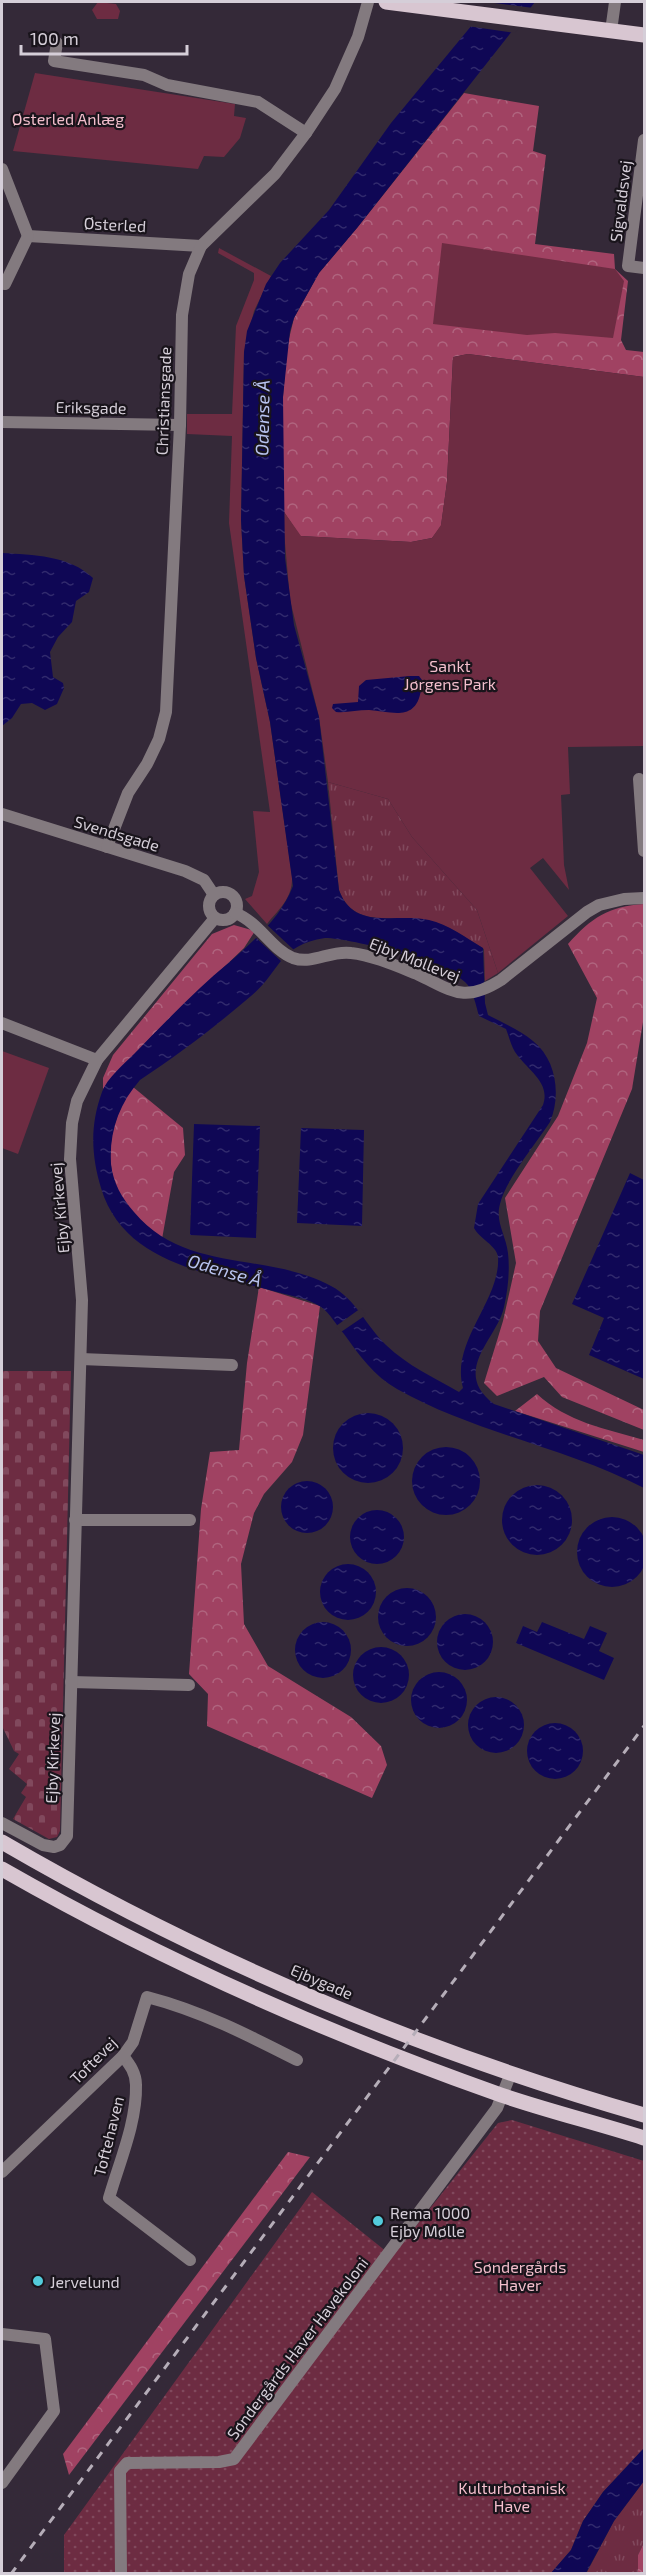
<svg xmlns="http://www.w3.org/2000/svg" width="646" height="2575" font-family="'Exo 2',sans-serif">
	<defs>
		<pattern id="grass-tufts" width="24" height="20" patternUnits="userSpaceOnUse" patternTransform="scale(1.5)"><rect width="24" height="20" fill="#6d2c42"/><path d="M3 7l-1-3M5 7V3M7 7l1-3M15 17l-1-3M17 17v-4M19 17l1-3" fill="none" stroke="#81495d"/></pattern>
		<pattern id="forest-crowns" width="20" height="18" patternUnits="userSpaceOnUse" patternTransform="scale(1.5)"><rect width="20" height="18" fill="#a04262"/><path d="M2 6a3 3 0 1 1 6 0M12 15a3 3 0 1 1 6 0" fill="none" stroke="#b0657f"/></pattern>
		<pattern id="cemetery-stones" width="16" height="16" patternUnits="userSpaceOnUse" patternTransform="scale(1.5)"><rect width="16" height="16" fill="#6d2c42"/><path d="M2 7V4a2 2 0 0 1 4 0v3zM10 15v-3a2 2 0 0 1 4 0v3z" fill="#81495d"/></pattern>
		<pattern id="garden-dots" width="8" height="8" patternUnits="userSpaceOnUse" patternTransform="scale(1.5)"><rect width="8" height="8" fill="#6d2c42"/><path d="M2 2h.1M6 6h.1" fill="none" stroke="#81495d" stroke-width="1.8" stroke-linecap="round"/></pattern>
		<pattern id="water-ripples" width="26" height="14" patternUnits="userSpaceOnUse" patternTransform="scale(1.5)"><rect width="26" height="14" fill="#0f0755"/><path d="M2 4q2-2 4 0t4 0M15 11q2-2 4 0t4 0" fill="none" stroke="#312a6d"/></pattern>
	</defs>
	<rect width="100%" height="100%" fill="#342938"/>
	<!-- grass -->
	<g fill="url(#grass-tufts)">
		<path d="M328,782L388,799L412,837L477,910L498,973L485,981L484,949C467,939 449,925 430,921C395,913 354,931 339,890Z"/>
		<path d="M644,2481V2543L638,2555V2573L586,2574L614,2521Z"/>
	</g>
	<!-- forest -->
	<g fill="url(#forest-crowns)">
		<path d="M464,93L539,106L533,151L546,155L535,244L614,254L615,269L628,281L621,340L626,350L644,352V377L468,354L453,357L447,482L441,526L432,538L411,542L300,536L282,509L283,397L287,347L294,318L319,273L357,228Z"/>
		<path d="M644,904L643,1022L632,1089L540,1311L538,1341L556,1368L644,1410V1430L562,1397L544,1377L497,1396L484,1383L503,1321L516,1263L505,1198L558,1116L587,1043L597,998L568,944C591,918 609,906 644,904Z"/>
		<path d="M234,925L255,931L244,948L149,1039L103,1089V1078L113,1055L212,934Z"/>
		<path d="M133,1087L183,1128L185,1155L174,1172L162,1239C148,1227 133,1215 123,1200C101,1165 110,1118 133,1087Z"/>
		<path d="M259,1287L320,1306L303,1435L292,1462L264,1494L254,1513L241,1564L244,1624L268,1666L351,1717L381,1746L387,1765L372,1798L207,1726L208,1694L189,1674L201,1509L210,1452L239,1450L247,1363Z"/>
		<path d="M537,1394C567,1422 606,1429 644,1440V1452L515,1411Z"/>
		<path d="M288,2152L310,2157L69,2475L63,2454Z"/>
		<path d="M644,2543V2573H638V2555Z"/>
	</g>
	<!-- cemetery -->
	<path fill="url(#cemetery-stones)" d="M2,1371H71L60,1831L57,1837L49,1839L13,1819L26,1797L21,1793L27,1784L9,1769L19,1754L14,1751L2,1726Z"/>
	<!-- park -->
	<g fill="#6d2c42">
		<path d="M98,2L116,4L120,11L118,19H97L92,10Z"/>
		<path d="M35,73L235,104L234,116L246,118L240,138L224,157L204,156L198,169L13,151Z"/>
		<path d="M442,243L615,269L624,281L613,338L555,333L527,335L433,324Z"/>
		<path d="M219,248L271,276L254,311L244,352L241,520L244,576L256,658L270,722L292,876C293,898 280,908 267,924L245,899L252,896L259,872L253,811L270,812L229,523L232,436L187,434V414H232L236,326L254,280V273L218,253Z"/>
		<path d="M468,354L644,377V746L568,747L570,794L561,795L564,865L569,890L543,858L530,868L568,916L498,973L477,910L412,837L388,799L328,782L319,717L290,600L282,509L301,536L411,542L432,538L441,525L447,482L453,357Z"/>
		<path d="M2,1051L49,1068L18,1154L2,1148Z"/>
	</g>
	<!-- garden -->
	<path fill="url(#garden-dots)" d="M512,2120L644,2161V2448L603,2492L583,2521L571,2550L551,2573H64V2535L312,2192L392,2256L498,2123Z"/>
	<!-- water -->
	<g fill="url(#water-ripples)" fill-rule="evenodd">
		<path d="M491,2H535L357,228L319,273L294,318L290,331L283,397L285,558L294,625L319,717L339,890C354,931 394,913 429,920C448,924 466,938 483,948L485,1003L488,1015C503,1023 520,1030 533,1041C557,1060 561,1096 550,1122C535,1145 506,1179 500,1204C495,1222 506,1235 508,1253C510,1270 508,1290 504,1307C498,1338 450,1371 494,1404L644,1455V1488C565,1447 475,1433 397,1389C374,1376 359,1355 344,1334C336,1325 330,1313 321,1307C308,1298 291,1296 277,1292C211,1273 124,1265 101,1188C91,1155 90,1125 102,1092C107,1078 124,1064 135,1053C156,1031 178,1009 200,988C232,958 277,928 293,886L270,722L256,658L244,576L241,520L244,352L247,331L266,284L280,263L329,210L391,123ZM325,938C353,938 446,964 465,982C473,989 476,1006 479,1016L506,1029C509,1037 511,1045 515,1052C527,1070 551,1082 543,1105L478,1204L474,1228C479,1238 497,1246 498,1257C501,1300 450,1342 463,1388L459,1392C433,1377 408,1366 386,1345C366,1326 356,1299 331,1286C266,1251 186,1274 134,1212C122,1198 113,1183 111,1164C109,1132 119,1104 140,1080C178,1055 216,1026 251,996C282,970 277,946 325,938Z"/>
		<path d="M2,553C33,555 69,555 93,578L89,592L76,601L72,622L58,637L50,652L53,677L63,683L64,688L57,704L45,710L32,703L21,704L12,718L2,726Z"/>
		<path d="M410,676H419L422,680V683L415,685V690H421C416,723 390,711 369,710C357,710 347,713 336,712L332,708L333,704L358,702L359,686L366,680Z"/>
		<path d="M194,1124L260,1126L256,1238L190,1235Z"/>
		<path d="M301,1128L364,1130L362,1226L297,1223Z"/>
		<path d="M630,1173L644,1180V1379L589,1355L604,1318L572,1304Z"/>
		<circle cx="368" cy="1448" r="35"/>
		<circle cx="446" cy="1481" r="34"/>
		<circle cx="307" cy="1507" r="26"/>
		<circle cx="537" cy="1520" r="35"/>
		<circle cx="377" cy="1537" r="27"/>
		<circle cx="612" cy="1552" r="35"/>
		<circle cx="348" cy="1592" r="28"/>
		<circle cx="407" cy="1617" r="29"/>
		<circle cx="465" cy="1642" r="28"/>
		<circle cx="323" cy="1650" r="28"/>
		<path d="M542,1622L584,1639L590,1626L607,1633L599,1651L614,1658L604,1680L516,1643L523,1626L537,1632Z"/>
		<circle cx="381" cy="1675" r="28"/>
		<circle cx="439" cy="1700" r="28"/>
		<circle cx="496" cy="1725" r="28"/>
		<circle cx="555" cy="1751" r="28"/>
		<path d="M644,2448V2481L614,2521L586,2573H551L571,2550L583,2521L603,2492Z"/>
	</g>
	<!-- pier -->
	<g fill="#342938">
		<path d="M487,2L534,8L515,33L467,26Z"/>
		<path d="M265,923L294,950L282,962L253,935Z"/>
		<path d="M361,1308L366,1315L341,1332L336,1326Z"/>
	</g>
	<g fill="none" stroke-linecap="round" stroke-linejoin="round">
		<!-- minor -->
		<g stroke="#837a7f" stroke-width="12">
			<path d="M611,31L615,2"/>
			<path d="M57,43L54,61L144,75L167,85L258,102L306,133"/>
			<path d="M644,140L628,266L644,268"/>
			<path d="M2,169L28,236L201,246"/>
			<path d="M5,284L28,236"/>
			<path d="M2,422L180,425"/>
			<path d="M639,779L644,851"/>
			<path d="M2,814L185,871L204,880L214,895"/>
			<path d="M107,847L128,793L147,764L159,739L166,712L180,425L182,315L189,274L201,246L275,174L306,133L335,89L358,37L368,2"/>
			<circle cx="223" cy="906" r="14"/>
			<path d="M235,913C259,922 272,950 293,958C313,965 330,950 351,953C372,955 397,966 417,974C452,990 463,1004 501,980L587,912L599,905L624,899L644,898"/>
			<path d="M2,1023L97,1060"/>
			<path d="M81,1359L232,1365"/>
			<path d="M75,1520H190"/>
			<path d="M71,1682L189,1685"/>
			<path d="M2,1823L43,1845L54,1847L60,1845L67,1836L82,1300L70,1159L72,1123L77,1101L97,1060L215,918"/>
			<path d="M123,2056C130,2065 136,2073 136,2085C137,2122 119,2163 109,2198L190,2260"/>
			<path d="M2,2172L123,2056L133,2042L147,1997C201,2011 248,2035 297,2060"/>
			<path d="M2,2334L45,2339L54,2411L2,2483"/>
			<path d="M121,2574L120,2471L127,2463L219,2462L234,2459L497,2108L511,2073"/>
		</g>
		<!-- major -->
		<g stroke="#d8c6d1" stroke-width="15">
			<path d="M386,2L644,35"/>
			<path d="M2,1842C203,1959 421,2051 644,2115"/>
			<path d="M2,1869C161,1960 328,2034 501,2095C548,2111 597,2123 644,2138"/>
		</g>
		<!-- rail -->
		<path stroke="#b5adb8" stroke-width="3" stroke-dasharray="8 8" stroke-linecap="butt" d="M11,2574L644,1726"/>
	</g>
	<!-- markers -->
	<g fill="#53cbdb" stroke="#19141b" stroke-width="2">
		<circle cx="378" cy="2221" r="6"/>
		<circle cx="38" cy="2281" r="6"/>
	</g>
	<g text-anchor="middle" dominant-baseline="central" stroke-width="4.5" stroke-linejoin="round" paint-order="stroke">
		<!-- park labels -->
		<g font-size="16" fill="#f3becc" stroke="#19141b">
			<text x="68" y="118">Østerled Anlæg</text>
			<text x="450" y="665">Sankt<tspan x="450" dy="18">Jørgens Park</tspan></text>
			<text x="520" y="2266">Søndergårds<tspan x="520" dy="18">Haver</tspan></text>
			<text x="512" y="2487">Kulturbotanisk<tspan x="512" dy="18">Have</tspan></text>
		</g>
		<!-- street labels -->
		<g font-size="16" fill="#d5ced8" stroke="#19141b">
			<text transform="translate(620 201) rotate(-83)">Sigvaldsvej</text>
			<text transform="translate(115 224) rotate(3)">Østerled</text>
			<text transform="translate(163 401) rotate(-88)">Christiansgade</text>
			<text transform="translate(91 407) rotate(1)">Eriksgade</text>
			<text transform="translate(117 833) rotate(17)">Svendsgade</text>
			<text transform="translate(415 959) rotate(21)">Ejby Møllevej</text>
			<text transform="translate(59 1208) rotate(-95)">Ejby Kirkevej</text>
			<text transform="translate(52 1758) rotate(-88)">Ejby Kirkevej</text>
			<text transform="translate(322 1981) rotate(23)">Ejbygade</text>
			<text transform="translate(93 2060) rotate(-45)">Toftevej</text>
			<text transform="translate(108 2136) rotate(-76)">Toftehaven</text>
			<text transform="translate(297 2348) rotate(-53)">Søndergårds Haver Havekoloni</text>
		</g>
		<!-- poi labels -->
		<g font-size="16" fill="#d5ced8" stroke="#19141b" text-anchor="start">
			<text x="390" y="2212">Rema 1000<tspan x="390" dy="18">Ejby Mølle</tspan></text>
			<text x="50" y="2281">Jervelund</text>
		</g>
		<!-- water labels -->
		<g font-size="18" font-style="italic" fill="#b8c3ef" stroke="#19141b">
			<text transform="translate(262 418) rotate(-89)">Odense Å</text>
			<text transform="translate(225 1270) rotate(16)">Odense Å</text>
		</g>
	</g>
	<!-- border -->
	<rect width="646" height="2575" fill="none" stroke="#d5ced8" stroke-width="6"/>
	<!-- scale -->
	<path d="M21 45v9h166v-9" fill="none" stroke="#d5ced8" stroke-width="3"/>
	<text x="30" y="45" font-size="18" fill="#d5ced8" stroke="#19141b" stroke-width="4.5" paint-order="stroke">100 m</text>
</svg>
